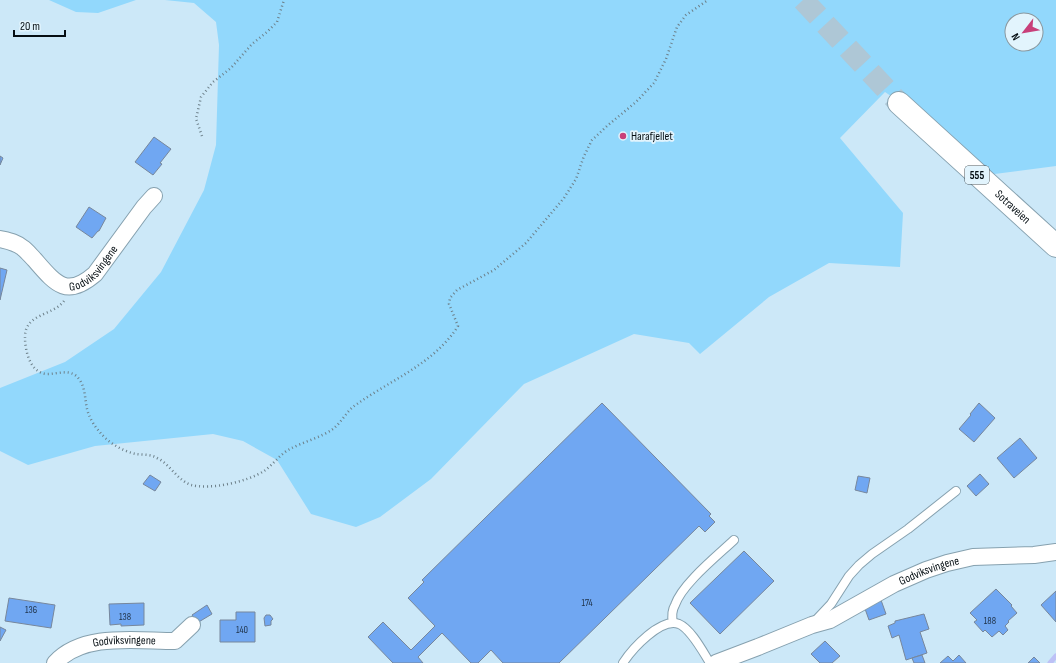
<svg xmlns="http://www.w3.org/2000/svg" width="1056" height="663" font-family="'Sofia Sans Condensed',sans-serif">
	<rect width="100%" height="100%" fill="#cce8f8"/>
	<!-- green -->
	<g fill="#92d8fc" fill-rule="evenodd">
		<path d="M49,0H136L98,13L76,12Z"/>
		<path d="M165,0H1056V166L979,176L960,143L885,92L840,138L903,213L900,267L829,263L769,297L700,354L689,343L634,334L524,384L431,479L380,517L356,527L311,514L277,460L243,441L213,434L95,446L28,465L0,451V388L65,362L114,329L161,272L204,190L216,145L219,45L216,22L194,3ZM1012,20H1036V44H1012Z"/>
	</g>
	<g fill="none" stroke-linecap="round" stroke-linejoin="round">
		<!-- stream -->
		<path stroke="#bdc1f6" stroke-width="5" d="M1050,663L1056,656"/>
	</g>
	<!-- building -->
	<g fill="#70a7f2" stroke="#77879c">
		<path d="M154,137L171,149L160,163L162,164L153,175L135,162Z"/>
		<path d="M0,156L3,158L0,165Z"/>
		<path d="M89,207L106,218L99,231H98L92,238L76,227Z"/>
		<path d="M0,268L7,270L0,300Z"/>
		<path d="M602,403L711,514L709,516L715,522L705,532L699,526L559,663H503L491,650L478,663H471L442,633L418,657L423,663H393L368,637L383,622L411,650L435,626L408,598L424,582L422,580Z"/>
		<path d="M979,403L995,418L974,442L959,429L971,415L970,414Z"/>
		<path d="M1020,438L1037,458L1014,478L997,458Z"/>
		<path d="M980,474L989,484L976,496L967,486Z"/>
		<path d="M150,475L161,482L155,491L143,484Z"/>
		<path d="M858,476L870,478L867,493L855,490Z"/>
		<path d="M744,551L774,581L720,634L690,603Z"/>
		<path d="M996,589L1012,605L1011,606L1017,613L1008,621L1009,622L1005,626L1008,630L1003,635L999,631L992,637L985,630L983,632L974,622L977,620L970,613Z"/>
		<path d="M1056,591V622L1041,605Z"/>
		<path d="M9,598L55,605L51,628L5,621Z"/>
		<path d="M881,600L886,614L869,620L864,606Z"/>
		<path d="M144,603V625L121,626V624L110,625L109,604Z"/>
		<path d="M207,605L212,614L197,623L192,615Z"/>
		<path d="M236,612H255V642H220V620H236Z"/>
		<path d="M924,614L929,629L920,632L927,653L906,660L899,635L892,638L888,626L895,623V621Z"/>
		<path d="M266,615H270L273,619L271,621V625L265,626L264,618Z"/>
		<path d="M0,627L6,630L0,641Z"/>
		<path d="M825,641L840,656L832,663H820L811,654Z"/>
		<path d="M922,655L925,663H914L912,658Z"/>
		<path d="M959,655L966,663H940L948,656L953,661Z"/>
		<path d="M1034,657L1040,663H1028Z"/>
	</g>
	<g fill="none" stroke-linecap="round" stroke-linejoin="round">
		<!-- trunk-tunnel -->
		<path stroke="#aec7d6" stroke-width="22" stroke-dasharray="22 11" stroke-linecap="butt" d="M803,0L899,103"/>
		<defs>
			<g id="service">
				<path d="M815,621L831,604L849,576L859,565L872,554L908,529L956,491"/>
				<path d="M673,623C672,618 672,610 675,605C682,584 717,556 734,540"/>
				<path d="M623,663C632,649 661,617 679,624C691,629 703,652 710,663"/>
			</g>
			<g id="minor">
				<path id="s1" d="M0,239C9,241 16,242 23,248C27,251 31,256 34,259C55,283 66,299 95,274L144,207L154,196"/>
				<path id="s2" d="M55,663C83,632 137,641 175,641L192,625"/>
				<path id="s3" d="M716,663L758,647L812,625L830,620L894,584L926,570L947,563L973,557L1034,555L1056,552"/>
			</g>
			<g id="trunk">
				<path id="s4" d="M899,103L1056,246"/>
			</g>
		</defs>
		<!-- service casing -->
		<use href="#service" stroke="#86a1af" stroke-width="10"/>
		<!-- minor casing -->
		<use href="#minor" stroke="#86a1af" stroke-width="18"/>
		<!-- trunk casing -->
		<use href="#trunk" stroke="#86a1af" stroke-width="24"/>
		<!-- path -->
		<g stroke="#6d808a" stroke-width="2.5" stroke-dasharray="1 3" stroke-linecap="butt">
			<path d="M202,136L196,119L201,97L213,82L231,68L252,44L267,32L277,22L284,0"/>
			<path d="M64,301C53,316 25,313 25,337C25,351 30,373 47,374C59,374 71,368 79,379C87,390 84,403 89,415C91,420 95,427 99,431C107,442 122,451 136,454C143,455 151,454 157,458C170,464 177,480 191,485C210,490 247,482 264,471C273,465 280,454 290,449C303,442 322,437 333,429C342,422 347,410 357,404C391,380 435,363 458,326L449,304L450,298L457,290L494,270L526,243L564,198L576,179L584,156L592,140L607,126L636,102L654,83L666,59L677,27L686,15L708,0"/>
		</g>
		<!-- service -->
		<use href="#service" stroke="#fff" stroke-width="8"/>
		<!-- minor -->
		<use href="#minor" stroke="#fff" stroke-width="16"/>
		<!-- trunk -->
		<use href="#trunk" stroke="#fff" stroke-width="22"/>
	</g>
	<!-- markers -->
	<circle fill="#c83f7a" stroke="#e2f4fd" stroke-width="1.5" cx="623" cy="136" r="4"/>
	<g text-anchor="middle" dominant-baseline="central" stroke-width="3.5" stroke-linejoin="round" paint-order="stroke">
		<!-- number labels -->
		<g font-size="10" fill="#20344b">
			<text x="587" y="603">174</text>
			<text x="31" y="610">136</text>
			<text x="125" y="617">138</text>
			<text x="990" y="621">188</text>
			<text x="242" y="630">140</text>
		</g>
		<!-- shield labels -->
		<rect fill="#e2f4fd" stroke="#475359" stroke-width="1" x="965" y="166" width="24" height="18" rx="3"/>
		<g font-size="11" font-weight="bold" fill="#050e13">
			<text x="977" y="175">555</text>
		</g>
		<!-- poi labels -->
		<g font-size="12" fill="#050e13" stroke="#e2f4fd" text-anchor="start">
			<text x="631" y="136">Harafjellet</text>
		</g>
		<!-- street labels -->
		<g font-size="12" fill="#050e13" stroke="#e2f4fd">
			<text stroke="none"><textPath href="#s4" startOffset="154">Sotraveien</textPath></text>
			<text stroke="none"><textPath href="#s1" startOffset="118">Godviksvingene</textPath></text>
			<text stroke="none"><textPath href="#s3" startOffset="233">Godviksvingene</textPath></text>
			<text stroke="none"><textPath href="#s2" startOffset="75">Godviksvingene</textPath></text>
		</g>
	</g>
	<!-- north arrow -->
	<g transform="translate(1024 32) rotate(239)"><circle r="19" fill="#e2f4fd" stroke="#8a989f"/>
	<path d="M0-3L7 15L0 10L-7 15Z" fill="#c83f7a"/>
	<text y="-6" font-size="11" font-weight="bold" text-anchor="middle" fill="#050e13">N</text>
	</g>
	<!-- scale -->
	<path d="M14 30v6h51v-6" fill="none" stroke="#050e13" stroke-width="2"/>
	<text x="20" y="30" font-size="12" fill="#050e13" stroke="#e2f4fd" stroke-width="3" paint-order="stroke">20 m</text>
</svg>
